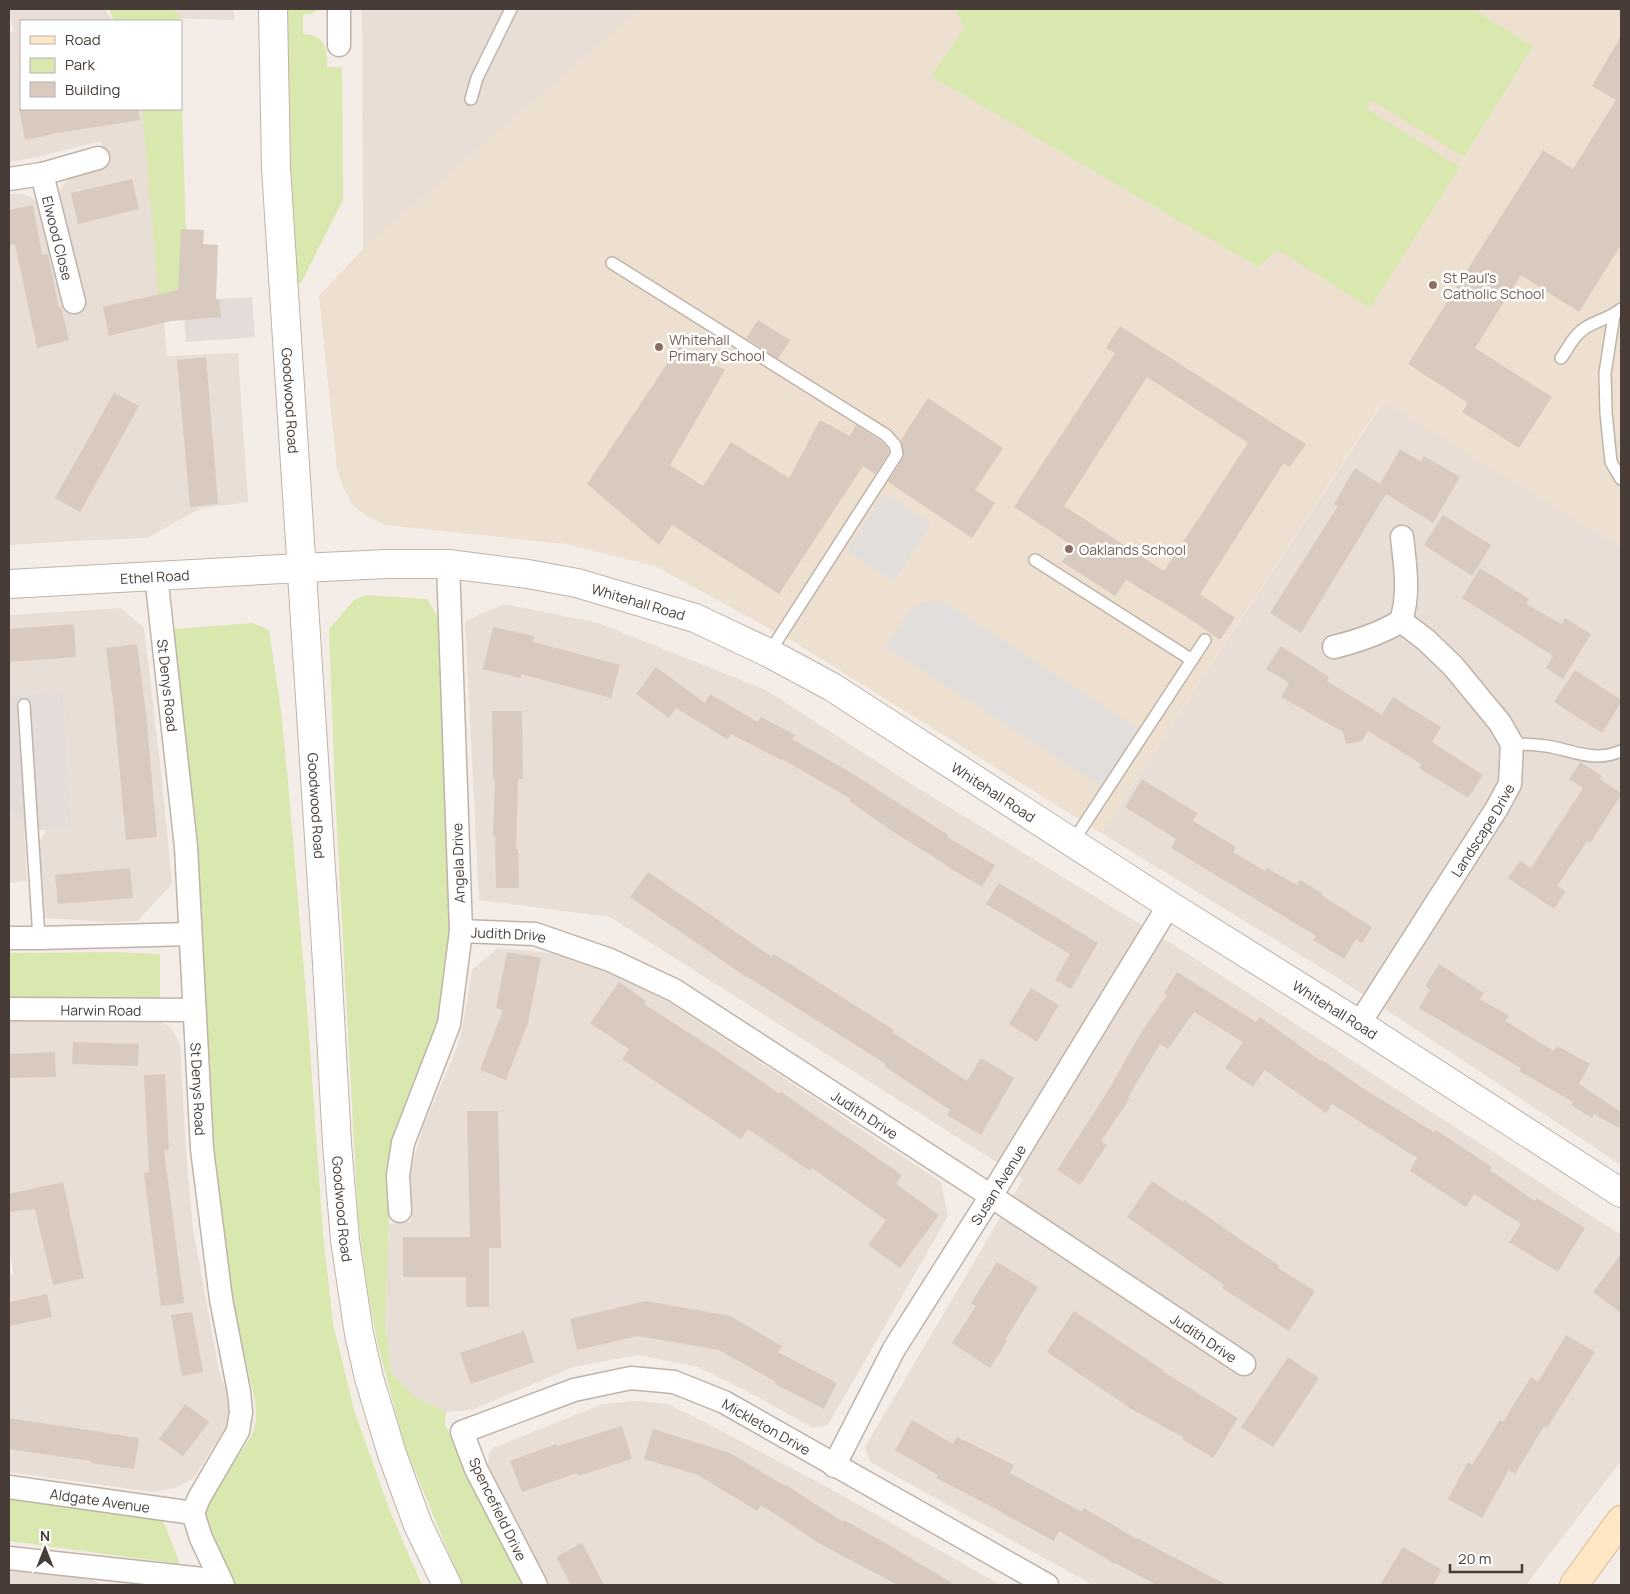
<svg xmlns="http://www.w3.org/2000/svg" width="1630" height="1594" font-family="Manrope,sans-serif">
	<rect width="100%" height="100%" fill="#f4ede7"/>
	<!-- residential -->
	<g fill="#e8ded5">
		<path d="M9,9H105L112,21H21V109H144L167,356L238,353L248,502L201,508L147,538L73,541L9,545V194H22L31,197L38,204L40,215L63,210L60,197V191L65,182L76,174L106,168L101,141L37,157L9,162V33L14,31L9,15Z"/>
		<path d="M168,9H234V20L167,18Z"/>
		<path d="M362,9H642L363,249Z"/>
		<path d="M1384,401L1621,547V1165L1341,980L1101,833Z"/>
		<path d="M504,604L598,623L766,690L913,785L1174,945L1621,1235V1461L1526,1585H1093L870,1462L865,1447L1023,1179L610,917L479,900L465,621Z"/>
		<path d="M121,608L144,628L162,780L172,884L137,921L111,922L45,918L38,845L47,829L72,828L63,692L9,695V615Z"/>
		<path d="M9,810L24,826L27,881L9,883Z"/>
		<path d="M498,948L595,957L620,970L941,1182L948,1216L828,1425L813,1428L758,1397L698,1367L638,1355L573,1367L472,1410L446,1412L415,1397L392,1374L385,1321L389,1224L411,1222L408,1178L424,1125L458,1045L465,1013L472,970Z"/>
		<path d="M9,1021L160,1022L169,1026L175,1034L180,1045L186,1151L193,1229L219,1371L227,1393L230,1413L226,1427L193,1479L174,1488L153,1492L9,1472V1275L14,1274L9,1251Z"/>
		<path d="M636,1401L667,1404L693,1416L836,1492L1001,1585H550L488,1465L489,1454L493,1448L603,1404Z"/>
		<path d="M9,1568L91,1578L101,1585H9Z"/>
	</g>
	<!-- industrial -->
	<g fill="#e3dcd8">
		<path d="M252,297L255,337L186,342L183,301Z"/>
		<path d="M63,692L72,828L24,831V826L9,810V695Z"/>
	</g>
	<!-- education -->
	<path fill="#ede0d0" d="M642,9H1621V547L1383,401L1101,833L794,642L655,566L566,544L385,525L366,516L352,504L343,487L337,469L319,296L363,249Z"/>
	<!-- green -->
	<g fill="#d9e8af">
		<path d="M109,9H172L180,16V21H114Z"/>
		<path d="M287,9H319L311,14H303V34C325,35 328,48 327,67H342L343,200L301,283H295C288,192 284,100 287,9Z"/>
		<path d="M955,9H1472L1533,46L1464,157L1371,100L1367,109L1460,167L1370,308L1278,250L1258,267L931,76L964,28Z"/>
		<path d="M181,76L188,297H159L142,109H181Z"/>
		<path d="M366,595L427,599L441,623L449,930L444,992L431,1049L411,1088L396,1127L389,1167V1224L385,1322L392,1374L415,1397L446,1412L445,1425L527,1585H462L404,1444L377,1341L367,1286L358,1216L335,793L329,629L354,600Z"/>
		<path d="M253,623L269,630L281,710L288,782L307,1006L323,1233L333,1323L354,1410L390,1511L422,1585H235C227,1569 206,1535 206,1518C205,1495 244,1453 254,1430C257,1421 256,1409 255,1400L232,1302L214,1169L173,629Z"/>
		<path d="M115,952L160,954V1000L89,1001L23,998H9V953Z"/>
		<path d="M9,1499L163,1520L180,1564L9,1541Z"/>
	</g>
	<!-- parking -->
	<g fill="#e2dedc">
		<path d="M884,493L931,523L894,581L847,551Z"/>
		<path d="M925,602H944L1139,729L1101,786L886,647L910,610Z"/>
	</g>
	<!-- building -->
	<g fill="#d8cabf" fill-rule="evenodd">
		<path d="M1621,36V245L1579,312L1521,275L1475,348L1552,397L1519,448L1462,412L1468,403L1408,364L1543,150L1573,169L1616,100L1592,86Z"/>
		<path d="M19,109H139L140,120L57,133L25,140Z"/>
		<path d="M132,179L139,209L78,224L71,193Z"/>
		<path d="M33,205L42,255L48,254L59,308L61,307L69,340L37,348L15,244L9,245V210Z"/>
		<path d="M181,229L204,230L203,244L218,245L216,299H219L221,317L171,321L109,336L103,307L178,290Z"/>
		<path d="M758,320L790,340L778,359L746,338Z"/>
		<path d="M1120,326L1306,444L1290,467L1283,464L1200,594L1235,618L1220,640L1184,615L1126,580L1115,596L1062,562L1073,546L1014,507L1115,353L1106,348ZM1147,377L1248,443L1164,571L1064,506Z"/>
		<path d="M679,346L725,370L670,465L703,486L731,442L789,478L820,420L850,436L856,425L881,441L888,449L889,453L875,474L863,466L779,594L672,525L659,545L587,484Z"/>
		<path d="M206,357L218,504L190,507L177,360Z"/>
		<path d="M114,393L139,406L80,512L55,498Z"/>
		<path d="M928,398L1003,448L975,490L995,503L972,538L888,482L904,456L901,440Z"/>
		<path d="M1400,449L1421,462L1424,456L1460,477L1433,523L1386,494L1301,633L1270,613L1338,506L1334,504L1355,468L1380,484Z"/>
		<path d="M1443,515L1491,545L1472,576L1424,545Z"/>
		<path d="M1480,568L1529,599L1526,604L1561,624L1565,618L1591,634L1563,679L1546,668L1553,656L1462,598Z"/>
		<path d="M74,624L76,657L9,662V629Z"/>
		<path d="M493,627L534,636L533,642L620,665L611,698L521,674V678L483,669Z"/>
		<path d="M137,644L146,714L157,837L126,840L114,709L106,648Z"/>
		<path d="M1281,646L1329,677L1327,681L1382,715L1393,697L1441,727L1432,742L1483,775L1468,798L1419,768L1421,764L1368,731L1362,741L1346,744L1343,732L1281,697L1289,683L1266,669Z"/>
		<path d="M656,667L705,703L710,694L758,722L761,717L795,735L792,739L850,772L948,835L947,837L995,865L982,887L945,865V864L895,833L849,801L851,799L782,759L781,760L731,734L727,739L676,708L669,718L636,694Z"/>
		<path d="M1575,670L1621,700V702L1602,733L1554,702Z"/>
		<path d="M492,711H522L523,779H518L516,849H518L519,888H496L495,835H493L495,780H493Z"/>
		<path d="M1580,762L1602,776L1600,779L1621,793V795L1590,843L1587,841L1557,886L1566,891L1554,909L1508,878L1520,861L1531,868L1583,788L1569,779Z"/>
		<path d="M1142,779L1197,813L1193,821L1236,847L1233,852L1265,871L1267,868L1297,885L1300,880L1322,893L1321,895L1372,927L1362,943L1356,939L1344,959L1313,940L1316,936L1171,848L1176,839L1125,807Z"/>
		<path d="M130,868L133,898L58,904L55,875Z"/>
		<path d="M648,872L772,957L774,954L894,1030L892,1032L967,1081L981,1058L1014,1078L981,1135L947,1115L950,1110L884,1066L886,1064L746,976V977L630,897Z"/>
		<path d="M999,883L1098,943L1071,989L1055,980L1070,954L986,904Z"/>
		<path d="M507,952L541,958L528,1023L506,1080L480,1070L503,1010L496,1008Z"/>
		<path d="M1439,964L1484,993L1480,999L1509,1016L1505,1021L1554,1051L1557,1046L1590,1064L1579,1084L1621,1112V1124L1619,1128L1594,1114L1592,1118L1571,1105L1573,1102L1519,1071L1521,1068L1419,1008L1430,990L1425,986Z"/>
		<path d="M1177,972L1256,1022L1260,1017L1321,1061L1322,1060L1364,1089L1434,1132L1436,1130L1492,1167L1490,1170L1535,1201L1537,1198L1585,1228L1558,1272L1509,1242L1521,1224L1474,1194L1466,1207L1410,1171L1417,1158L1332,1104L1326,1113L1265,1070L1253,1087L1225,1068L1243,1042L1194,1012L1168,1049L1160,1044L1128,1097L1130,1098L1101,1141L1107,1145L1080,1185L1057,1170L1108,1091L1142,1031L1167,995L1164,993Z"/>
		<path d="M619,982L646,1001L644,1004L714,1049L780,1094L781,1092L902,1175L896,1184L939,1215L900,1268L868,1245L886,1220L812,1168L810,1171L748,1129L741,1139L622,1059L629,1049L590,1023Z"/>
		<path d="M1031,988L1059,1005L1037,1042L1009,1024Z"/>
		<path d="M73,1042L139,1044L138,1066L72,1064Z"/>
		<path d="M55,1052L56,1077L9,1078V1054Z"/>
		<path d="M165,1074L169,1150H164L184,1303L161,1306L144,1173L149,1172L144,1075Z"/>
		<path d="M467,1111H498L501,1248H489V1307H466V1277H403V1237H470Z"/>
		<path d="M1152,1181L1183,1202L1184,1200L1247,1244L1279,1265L1278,1268L1315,1291L1289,1331L1222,1288L1224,1285L1127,1217Z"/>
		<path d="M63,1182L84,1278L53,1285L35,1209L9,1212V1194Z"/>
		<path d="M1621,1254V1313L1593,1292Z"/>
		<path d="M997,1262L1038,1287L1005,1340L1007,1341L990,1368L952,1343L976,1306L971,1303Z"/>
		<path d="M47,1294L52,1317L9,1326V1302Z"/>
		<path d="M646,1301L730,1316L782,1346L778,1352L837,1383L824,1409L775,1384L776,1382L719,1350L638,1336L577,1350L570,1319Z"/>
		<path d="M1074,1311L1163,1370L1162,1371L1238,1418L1213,1458L1183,1440L1184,1438L1130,1408L1047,1352Z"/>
		<path d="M192,1312L203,1372L182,1376L171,1315Z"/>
		<path d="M524,1331L534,1362L471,1384L460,1353Z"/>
		<path d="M1566,1335L1595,1352L1547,1428L1544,1426L1515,1474L1509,1470L1482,1518L1448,1499L1468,1462L1472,1465L1500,1420L1503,1422L1531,1377L1538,1382Z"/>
		<path d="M1288,1357L1319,1378L1273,1447L1241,1427Z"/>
		<path d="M185,1404L209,1422L183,1456L159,1439Z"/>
		<path d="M9,1418L139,1438L134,1469L91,1463V1461L9,1449Z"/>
		<path d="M912,1420L953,1444L957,1437L1014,1465L1010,1473L1082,1512L1084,1508L1137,1539V1538L1227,1585H1157L1115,1563V1564L1059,1531L1054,1541L1002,1513V1512L936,1478L938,1475L895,1450Z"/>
		<path d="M622,1426L632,1459L578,1476L577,1473L522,1492L510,1461L556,1444L557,1446Z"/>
		<path d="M653,1429L730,1453L785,1486L786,1485L843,1522L844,1520L887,1544L955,1585H898L822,1545L761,1505L757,1511L698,1475L644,1459Z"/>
		<path d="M582,1543L604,1585H571L556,1557Z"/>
		<path d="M1403,1547L1442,1570L1433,1585H1380Z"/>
	</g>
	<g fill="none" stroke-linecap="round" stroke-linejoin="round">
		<defs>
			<g id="service">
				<path d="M471,99L477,78L511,9"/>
				<path d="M612,263L886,435L895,445L897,454L769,653"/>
				<path d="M1614,315L1605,373L1606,413L1611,462L1621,479"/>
				<path d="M1561,358C1567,350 1572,339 1580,332C1591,321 1609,320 1621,309"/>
				<path d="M1035,560L1192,660"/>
				<path d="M24,705L39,938"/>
				<path d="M1512,744C1525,744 1538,744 1552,747C1577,752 1595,762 1621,751"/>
				<path d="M1072,843L1205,640"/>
			</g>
			<g id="minor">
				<path d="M339,45V9"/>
				<path id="s1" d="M42,174L74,302"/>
				<path d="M9,179L42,174L98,158"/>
				<path id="s2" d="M156,575L186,847L202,1149L221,1299L239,1392L241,1412L238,1431L199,1498L193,1513L201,1538L223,1585"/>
				<path d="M1334,647C1358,641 1380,634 1401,621C1410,593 1405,565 1402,537"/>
				<path id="s3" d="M461,931L535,934L610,960L674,990L991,1196L1244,1364"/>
				<path d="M9,938H39L190,934"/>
				<path id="s4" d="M9,1009L194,1010"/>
				<path id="s5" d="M1359,1024L1497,808L1510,784L1512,744L1500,723L1453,666L1426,640L1401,621"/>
				<path d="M400,1211L398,1175L403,1143L449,1024L461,931L448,564"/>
				<path id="s6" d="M834,1466L894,1349L991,1196L1169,905"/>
				<path id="s7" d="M9,1487L193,1513"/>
				<path d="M9,1558L221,1581"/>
				<path id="s8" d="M536,1585L476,1469L462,1432L574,1390L631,1378L674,1382L724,1402L1047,1585"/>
			</g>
			<g id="tertiary">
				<path id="s9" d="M273,9L276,168L327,963L337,1144L345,1240L359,1334L369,1378L392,1454L418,1525L447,1585"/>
				<path id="s10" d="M9,584L301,568L387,564H448L528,574L577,583L695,618L769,653L832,687L1169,905L1359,1024L1621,1193"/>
			</g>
			<path id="secondary" d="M1574,1585L1621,1520"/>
		</defs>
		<!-- service casing -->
		<use href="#service" stroke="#bfb3a9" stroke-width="14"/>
		<!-- minor casing -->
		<use href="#minor" stroke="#bfb3a9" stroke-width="25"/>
		<!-- tertiary casing -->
		<use href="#tertiary" stroke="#bfb3a9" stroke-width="30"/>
		<!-- secondary casing -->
		<use href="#secondary" stroke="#d7bb98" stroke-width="30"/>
		<!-- service -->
		<use href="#service" stroke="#fff" stroke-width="11"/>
		<!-- minor -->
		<use href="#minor" stroke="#fff" stroke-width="22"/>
		<!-- tertiary -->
		<use href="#tertiary" stroke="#fff" stroke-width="28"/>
		<!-- secondary -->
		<use href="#secondary" stroke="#ffe6c5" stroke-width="28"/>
	</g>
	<!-- markers -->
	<g fill="#8d6e63" stroke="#fff" stroke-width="2">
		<circle cx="1433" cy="285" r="5"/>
		<circle cx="659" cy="347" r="5"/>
		<circle cx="1069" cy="549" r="5"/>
	</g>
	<g text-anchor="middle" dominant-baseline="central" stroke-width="5" stroke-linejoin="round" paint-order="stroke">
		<!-- street labels -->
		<g font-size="14" fill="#473d36" stroke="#fff">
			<text stroke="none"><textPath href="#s1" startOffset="66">Elwood Close</textPath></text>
			<text stroke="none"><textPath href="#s9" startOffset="392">Goodwood Road</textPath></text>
			<text stroke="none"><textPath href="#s10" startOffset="146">Ethel Road</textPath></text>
			<text stroke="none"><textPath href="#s10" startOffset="634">Whitehall Road</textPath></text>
			<text stroke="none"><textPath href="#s2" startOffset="111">St Denys Road</textPath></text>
			<text stroke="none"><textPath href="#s10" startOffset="1039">Whitehall Road</textPath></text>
			<text stroke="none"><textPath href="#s9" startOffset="798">Goodwood Road</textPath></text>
			<text stroke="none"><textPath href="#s5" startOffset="230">Landscape Drive</textPath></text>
			<text transform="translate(458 863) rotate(-92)">Angela Drive</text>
			<text stroke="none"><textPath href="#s3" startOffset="48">Judith Drive</textPath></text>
			<text stroke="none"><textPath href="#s4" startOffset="92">Harwin Road</textPath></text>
			<text stroke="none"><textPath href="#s10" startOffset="1444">Whitehall Road</textPath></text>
			<text stroke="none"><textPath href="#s2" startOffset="516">St Denys Road</textPath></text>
			<text stroke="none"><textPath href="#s3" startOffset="452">Judith Drive</textPath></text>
			<text stroke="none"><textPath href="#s6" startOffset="326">Susan Avenue</textPath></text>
			<text stroke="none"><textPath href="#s9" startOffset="1202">Goodwood Road</textPath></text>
			<text stroke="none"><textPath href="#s3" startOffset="858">Judith Drive</textPath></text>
			<text stroke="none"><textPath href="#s8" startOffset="494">Mickleton Drive</textPath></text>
			<text stroke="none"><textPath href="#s7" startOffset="92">Aldgate Avenue</textPath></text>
			<text transform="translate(498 1509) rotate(64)">Spencefield Drive</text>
		</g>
		<!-- education labels -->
		<g font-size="14" fill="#785e54" stroke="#fff" text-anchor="start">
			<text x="1443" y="277">St Paul's<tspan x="1443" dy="16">Catholic School</tspan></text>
			<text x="669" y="339">Whitehall<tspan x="669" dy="16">Primary School</tspan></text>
			<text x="1079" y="549">Oaklands School</text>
		</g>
	</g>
	<!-- border -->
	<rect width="1630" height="1594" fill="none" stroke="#473d36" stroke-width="20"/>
	<!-- legend -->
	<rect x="20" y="20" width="162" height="90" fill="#ffffff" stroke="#b5b1af"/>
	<rect x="30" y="36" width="25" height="8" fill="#ffe6c5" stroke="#b5b1af"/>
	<text x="65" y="45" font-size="15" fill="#473d36">Road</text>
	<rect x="30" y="58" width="25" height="15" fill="#d9e8af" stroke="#b5b1af"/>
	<text x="65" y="70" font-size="15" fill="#473d36">Park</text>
	<rect x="30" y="82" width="25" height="15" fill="#d8cabf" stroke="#b5b1af"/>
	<text x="65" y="95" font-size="15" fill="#473d36">Building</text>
	<!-- north arrow -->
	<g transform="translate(45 1549)" stroke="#ffffff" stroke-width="4" paint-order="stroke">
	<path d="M0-4L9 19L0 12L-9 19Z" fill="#473d36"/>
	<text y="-8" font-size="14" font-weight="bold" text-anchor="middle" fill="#473d36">N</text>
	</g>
	<!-- scale -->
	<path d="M1450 1564v8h72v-8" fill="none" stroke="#473d36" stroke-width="2.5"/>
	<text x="1458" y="1564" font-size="15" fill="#473d36" stroke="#ffffff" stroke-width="4" paint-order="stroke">20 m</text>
</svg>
